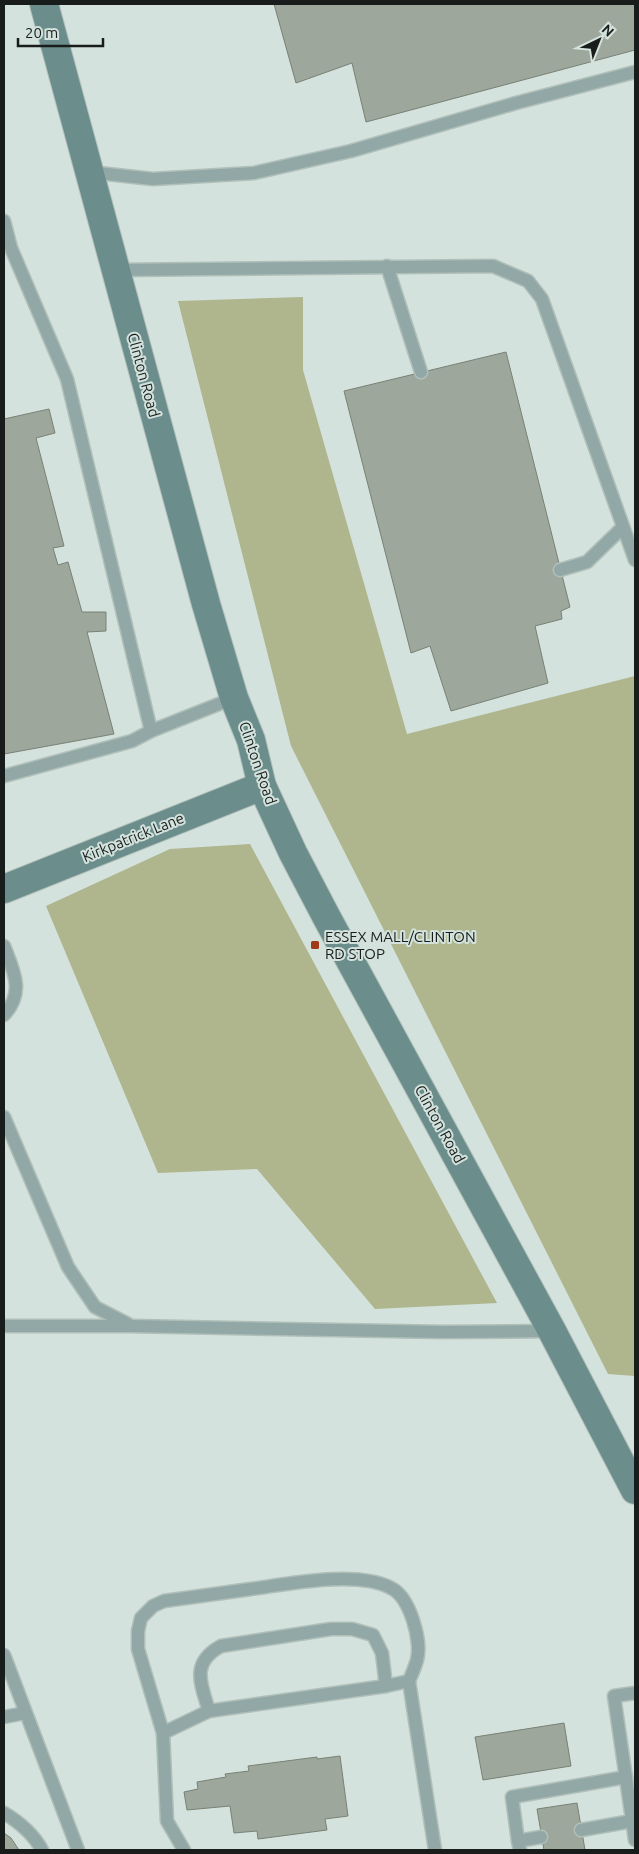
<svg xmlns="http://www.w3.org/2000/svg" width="639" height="1854" font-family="Ubuntu,sans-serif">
	<rect width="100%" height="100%" fill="#d3e2dc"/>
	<!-- forest -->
	<g fill="#afb58d">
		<path d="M303,297V370L407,734L635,676V1376L608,1374L291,746L178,301Z"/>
		<path d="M250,844L497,1303L375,1309L257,1169L158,1173L46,906L170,849Z"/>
	</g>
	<!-- building -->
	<g fill="#9ea79c" stroke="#798177">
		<path d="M274,4H635V50L366,122L352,63L296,83Z"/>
		<path d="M506,352L570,607L561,611L562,619L535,626L548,683L451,711L430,646L411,653L344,391Z"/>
		<path d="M49,409L55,433L36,438L64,546L53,548L58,565L68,562L82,612H106V631L87,632L114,734L4,754V419Z"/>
		<path d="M564,1723L571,1766L483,1780L475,1737Z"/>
		<path d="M340,1756L348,1816L325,1819L327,1830L258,1839L257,1831L234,1833L230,1806L187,1810L184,1792L198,1789L197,1782L226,1777L225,1774L249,1771L248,1766L317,1757V1759Z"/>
		<path d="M577,1803L585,1850H544L537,1809Z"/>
		<path d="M4,1833L11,1838L19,1850H4Z"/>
	</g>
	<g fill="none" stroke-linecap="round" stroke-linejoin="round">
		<defs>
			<g id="lane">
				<path d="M89,172L153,179L254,173L351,151L516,103L635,72"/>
				<path d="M4,221L11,248L67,379L151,731"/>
				<path d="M387,266L421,372"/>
				<path d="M116,270L493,266L528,281L542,299L635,560"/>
				<path d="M560,570L587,562L623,527"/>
				<path d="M4,776L132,741L151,731L234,698"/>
				<path d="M4,946C14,972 25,992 4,1015"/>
				<path d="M4,1117L68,1267L95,1307L128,1324"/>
				<path d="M4,1326H130L443,1332L552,1331"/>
				<path d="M4,1655L78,1850"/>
				<path d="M635,1693L614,1696L635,1840"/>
				<path d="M209,1711C201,1684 190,1663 221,1646L331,1629H352L373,1635L382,1653L386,1686"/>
				<path d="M4,1717L25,1713"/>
				<path d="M163,1733L209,1711L386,1686L409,1681"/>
				<path d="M4,1813C19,1822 34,1835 42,1850"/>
				<path d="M581,1830L632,1821"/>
				<path d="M518,1841L512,1797L626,1777"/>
				<path d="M184,1850L167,1821L163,1733L138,1649V1631L141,1618L153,1606L164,1601C193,1597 222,1593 251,1589C288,1584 357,1570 391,1588C410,1597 422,1641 417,1660C415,1667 412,1674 409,1681L435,1850"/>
				<path d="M520,1850L518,1841L541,1837"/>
			</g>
			<g id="secondary">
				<path d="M44,4L206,604L234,698L251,740L262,786L293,853L327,918L552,1331L635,1490"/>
				<path d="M4,889L262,786"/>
			</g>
		</defs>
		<!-- lane casing -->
		<use href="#lane" stroke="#b1bfb9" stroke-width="15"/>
		<!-- secondary casing -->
		<use href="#secondary" stroke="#b1bfb9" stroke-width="30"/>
		<!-- lane -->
		<use href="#lane" stroke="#91a8a7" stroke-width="12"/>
		<!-- secondary -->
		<use href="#secondary" stroke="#6b8d8c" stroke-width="28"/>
	</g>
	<!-- markers -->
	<rect fill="#a13a1a" stroke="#d3e2dc" stroke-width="2" x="310" y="940" width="10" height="10" rx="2.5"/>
	<g text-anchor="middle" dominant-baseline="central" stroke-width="4" stroke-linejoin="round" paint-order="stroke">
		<!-- street labels -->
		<g font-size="15" fill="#181d1b" stroke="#d3e2dc">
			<text transform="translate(144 375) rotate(75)">Clinton Road</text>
			<text transform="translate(258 763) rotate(71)">Clinton Road</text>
			<text transform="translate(133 837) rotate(-22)">Kirkpatrick Lane</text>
			<text transform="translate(440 1124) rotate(61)">Clinton Road</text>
		</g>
		<!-- poi labels -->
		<g font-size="15" fill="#181d1b" stroke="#d3e2dc" text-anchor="start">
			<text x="325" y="936">ESSEX MALL/CLINTON<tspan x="325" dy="17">RD STOP</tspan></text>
		</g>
	</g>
	<!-- border -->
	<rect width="639" height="1854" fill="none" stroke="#181d1b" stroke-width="10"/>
	<!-- north arrow -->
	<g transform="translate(599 40) rotate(43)" stroke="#d3e2dc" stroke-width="4" paint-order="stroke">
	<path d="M0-4L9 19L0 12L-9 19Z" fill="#181d1b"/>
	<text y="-8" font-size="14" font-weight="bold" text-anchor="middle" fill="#181d1b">N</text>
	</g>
	<!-- scale -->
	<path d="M18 38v8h85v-8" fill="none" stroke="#181d1b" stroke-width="2.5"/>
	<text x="25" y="38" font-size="15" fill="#181d1b" stroke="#d3e2dc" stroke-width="4" paint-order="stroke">20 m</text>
</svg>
